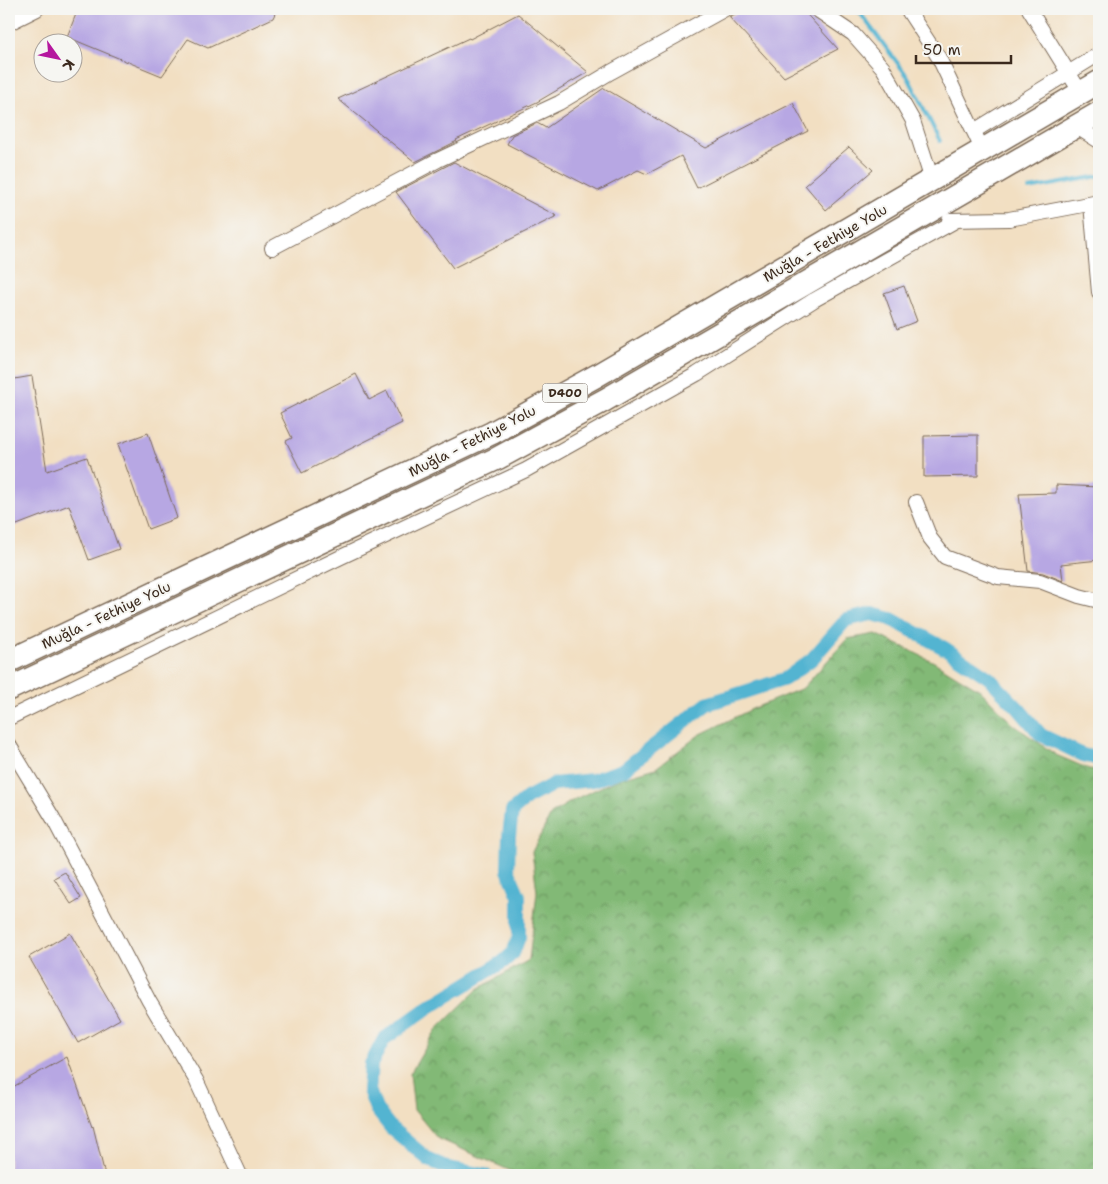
<svg xmlns="http://www.w3.org/2000/svg" width="1108" height="1184" font-family="'Shantell Sans',sans-serif">
	<defs>
		<pattern id="forest-crowns" width="20" height="18" patternUnits="userSpaceOnUse" patternTransform="scale(1.25)"><rect width="20" height="18" fill="#82b976"/><path d="M2 6a3 3 0 1 1 6 0M12 15a3 3 0 1 1 6 0" fill="none" stroke="#6c9760"/></pattern>
	</defs>
	<rect width="100%" height="100%" fill="#f6f6f2"/>
	<filter id="ink" filterUnits="userSpaceOnUse"><feTurbulence type="fractalNoise" baseFrequency=".02" numOctaves="2"/><feDisplacementMap in="SourceGraphic" scale="10" xChannelSelector="R" yChannelSelector="G"/><feConvolveMatrix kernelMatrix="1 2 1 2 8 2 1 2 1" color-interpolation-filters="sRGB"/></filter>
	<filter id="wash" filterUnits="userSpaceOnUse"><feTurbulence type="fractalNoise" baseFrequency=".0096" numOctaves="4" result="noise"/><feDisplacementMap in="SourceGraphic" scale="20" xChannelSelector="R" yChannelSelector="G"/><feGaussianBlur stdDeviation="1.12" result="paint"/><feColorMatrix in="noise" values="0 0 0 0 0 0 0 0 0 0 0 0 0 0 0 0 0 1.4 0 .05"/><feComposite in="paint" operator="in"/></filter>
	<g filter="url(#wash)">
		<rect width="100%" height="100%" fill="#f2dfc2"/>
		<!-- forest -->
		<path fill="url(#forest-crowns)" stroke="#5e724a" d="M876,634L934,662L980,690L1014,725L1056,755L1089,769L1099,770V1175H520L437,1138L414,1110L410,1074L436,1030L478,989L529,960L537,892L532,852L551,814L575,799L618,779L656,768L699,735L752,709L803,688L847,639Z"/>
		<g fill="none" stroke-linecap="round" stroke-linejoin="round">
			<!-- stream -->
			<g stroke="#52b4d1" stroke-width="4">
				<path d="M857,9L908,77L940,141"/>
				<path d="M1029,189L1099,176"/>
			</g>
			<!-- canal -->
			<path stroke="#52b4d1" stroke-width="14" d="M485,1175L449,1168L429,1160L391,1128L376,1109L369,1090L371,1064L384,1039L429,1007L503,962L513,953L519,937V896L508,870L509,836L512,811L527,798L554,784L593,780L623,770L707,704L785,679L812,659L846,620L872,614L891,619L946,649L989,678L1019,709L1041,735L1083,755L1099,759"/>
		</g>
		<g id="blocks">
			<!-- building -->
			<g fill="#b7a7e3">
				<path d="M78,9H277L273,18L208,48L188,39L162,76L67,37Z"/>
				<path d="M745,9H802L838,49L784,77L729,17Z"/>
				<path d="M518,14L588,72L537,102L456,140L457,141L415,162L338,99L469,38L470,39Z"/>
				<path d="M604,88L706,148L793,103L808,131L697,188L681,156L647,174L638,170L598,191L507,144L512,135L537,123L546,128Z"/>
				<path d="M849,147L873,170L826,210L805,185Z"/>
				<path d="M454,162L557,216L453,268L396,192Z"/>
				<path d="M904,286L917,321L897,329L884,293Z"/>
				<path d="M356,374L369,400L387,391L402,423L302,473L286,441L292,438L280,413Z"/>
				<path d="M32,376L47,471L87,457L119,549L89,560L69,505L9,528V380Z"/>
				<path d="M148,433L177,518L148,529L118,444Z"/>
				<path d="M978,435V476L924,477V436Z"/>
				<path d="M1056,485L1099,487V500H1095L1099,541V560L1061,564L1063,581L1043,573L1028,571L1019,494L1056,493Z"/>
				<path d="M65,872L81,898L71,904L54,878Z"/>
				<path d="M70,933L120,1019L78,1043L29,957Z"/>
				<path d="M67,1057L92,1127L93,1126L105,1175H9V1089Z"/>
			</g>
		</g>
	</g>
	<g filter="url(#ink)">
		<use href="#blocks" fill-opacity="0" stroke="#7b6957" stroke-width="1"/>
		<g fill="none" stroke-linecap="round" stroke-linejoin="round">
			<defs>
				<g id="minor">
					<path d="M816,9L853,34L883,68L913,121L932,180"/>
					<path d="M907,9L939,58L983,151"/>
					<path d="M1029,9L1081,93"/>
					<path d="M9,23L37,9"/>
					<path d="M1077,127L1099,141"/>
					<path d="M974,131L1099,54"/>
					<path d="M1091,204L1099,292"/>
					<path d="M949,220L1009,219L1099,202"/>
					<path d="M272,248L438,160L559,103L611,72L725,9"/>
					<path d="M916,502L930,538L945,557L998,577L1040,581L1079,596L1099,601"/>
					<path d="M9,718L341,557L526,470L697,374L814,300L957,220"/>
					<path d="M9,745L53,818L149,1001L196,1080L240,1175"/>
				</g>
				<g id="trunk">
					<path d="M9,661L492,433L596,376L1099,82"/>
					<path d="M9,689L498,458L605,400L1099,113"/>
				</g>
			</defs>
			<!-- minor casing -->
			<use href="#minor" stroke="#7b6957" stroke-width="16"/>
			<!-- trunk casing -->
			<use href="#trunk" stroke="#7b6957" stroke-width="25"/>
			<!-- minor -->
			<use href="#minor" stroke="#fff" stroke-width="14"/>
			<!-- trunk -->
			<use href="#trunk" stroke="#fff" stroke-width="22"/>
		</g>
	</g>
	<g text-anchor="middle" dominant-baseline="central" stroke-width="4" stroke-linejoin="round" paint-order="stroke">
		<!-- shield labels -->
		<rect fill="#f6f6f2" stroke="#73675e" stroke-width="1" x="542.5" y="383.5" width="45" height="19" rx="4"/>
		<g font-size="12" font-weight="bold" fill="#3b2a1e">
			<text x="565" y="393">D400</text>
		</g>
		<!-- street labels -->
		<g font-size="14" fill="#3b2a1e" stroke="#f6f6f2">
			<text transform="translate(825 243) rotate(-30)">Muğla - Fethiye Yolu</text>
			<text transform="translate(472 441) rotate(-27)">Muğla - Fethiye Yolu</text>
			<text transform="translate(106 615) rotate(-25)">Muğla - Fethiye Yolu</text>
		</g>
	</g>
	<!-- margin -->
	<rect width="1108" height="1184" fill="none" stroke="#f6f6f2" stroke-width="30"/>
	<!-- north arrow -->
	<g transform="translate(58 58) rotate(123)"><circle r="24" fill="#f6f6f2" stroke="#aba49d"/>
	<path d="M0-4L9 19L0 12L-9 19Z" fill="#b5179e"/>
	<text y="-8" font-size="14" font-weight="bold" text-anchor="middle" fill="#3b2a1e">K</text>
	</g>
	<!-- scale -->
	<path d="M916 55v8h95v-8" fill="none" stroke="#3b2a1e" stroke-width="2.5"/>
	<text x="923" y="55" font-size="15" fill="#3b2a1e" stroke="#f6f6f2" stroke-width="4" paint-order="stroke">50 m</text>
</svg>
